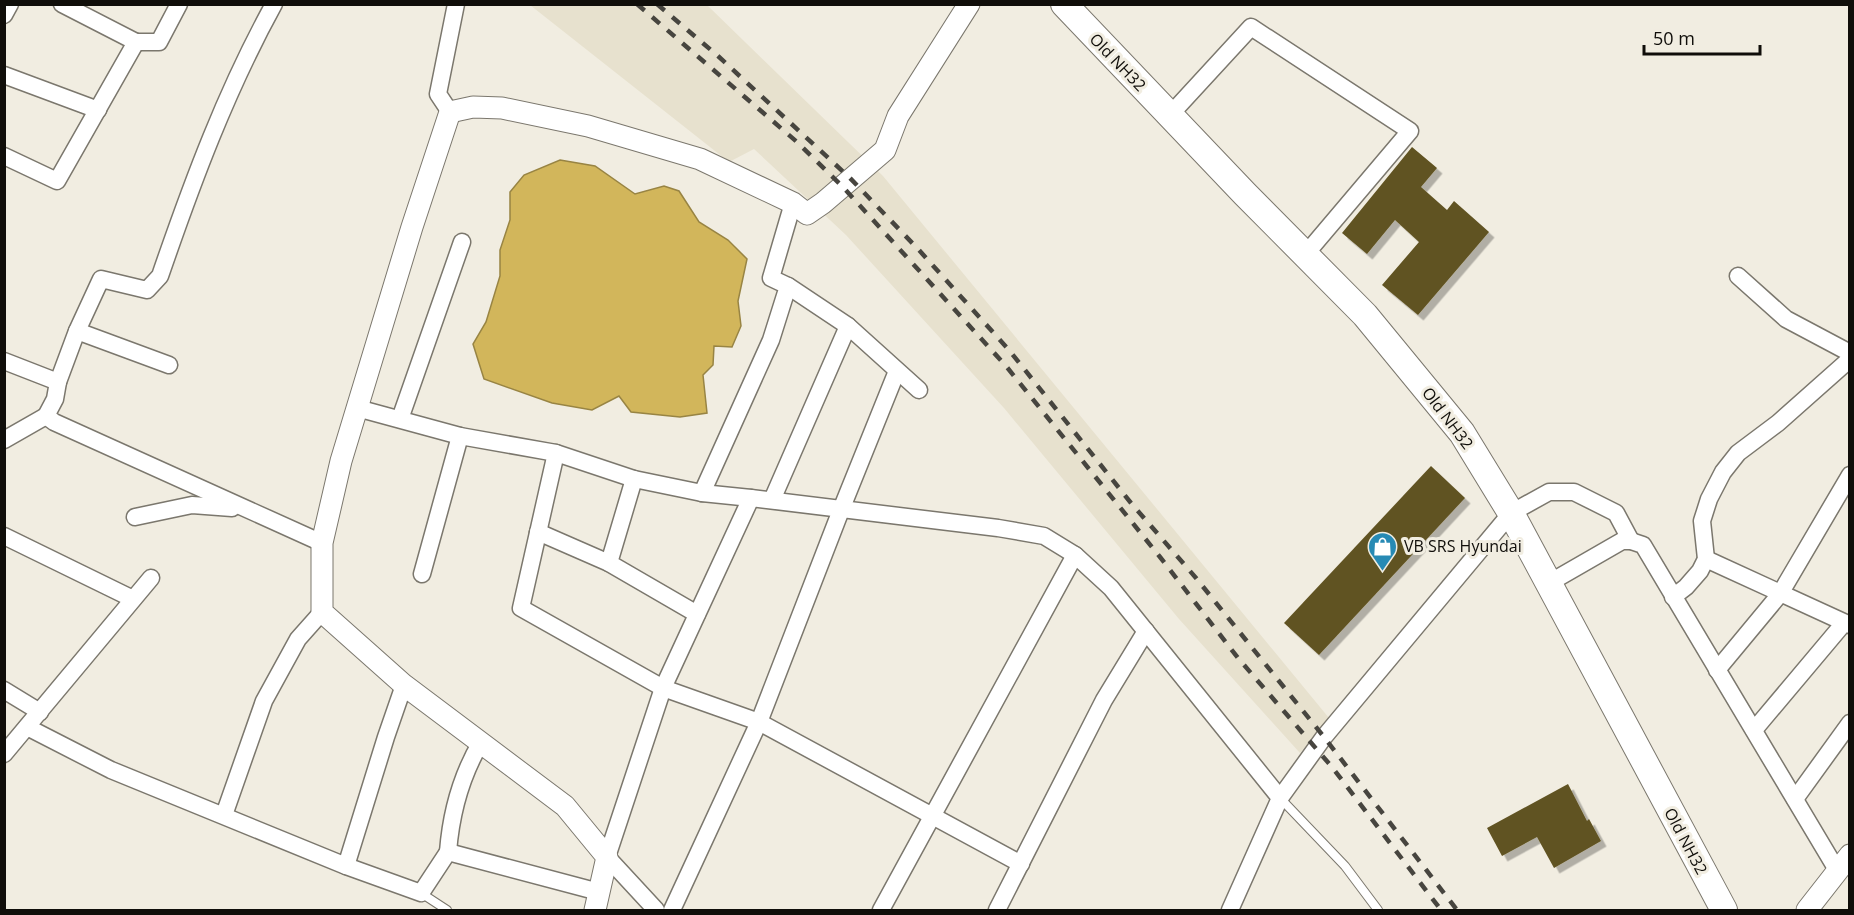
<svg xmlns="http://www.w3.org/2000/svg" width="1854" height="915" font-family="'Open Sans',sans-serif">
	<defs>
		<filter id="shadow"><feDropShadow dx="5.5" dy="5.5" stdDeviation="0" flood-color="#0004"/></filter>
	</defs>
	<rect width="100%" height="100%" fill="#f1ede1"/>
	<!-- built -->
	<path fill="#e7e1ce" d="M530,5H707L883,176L1329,718L1300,753L1179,619L1004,408L846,235L754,149L729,162Z"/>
	<!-- water -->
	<path fill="#d2b65b" stroke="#988443" stroke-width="1.5" d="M560,160L595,166L635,194L664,186L679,191L699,222L728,240L747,259L738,301L741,326L732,347L714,346L713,365L703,375L707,413L680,417L631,412L619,396L592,410L552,403L484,379L473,344L486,322L500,276V250L510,220V192L524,175Z"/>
	<!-- building -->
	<g fill="#615322" filter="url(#shadow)">
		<path d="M1412,147L1437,168L1421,187L1447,210L1454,201L1489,232L1418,315L1382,285L1419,242L1395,220L1367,254L1342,233Z"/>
		<path d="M1431,466L1465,498L1319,655L1284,623Z"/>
		<path d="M1568,784L1587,821L1589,819L1601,841L1554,868L1537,837L1502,856L1487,828Z"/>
	</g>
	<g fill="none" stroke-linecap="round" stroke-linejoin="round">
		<defs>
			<g id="service">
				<path d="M1280,798L1345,866L1378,910"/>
				<path d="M421,893L447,910"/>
			</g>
			<g id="minor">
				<path d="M4,15L10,4"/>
				<path d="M136,42H159L179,4"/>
				<path d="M4,75L98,110"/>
				<path d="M450,112L438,94L456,4"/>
				<path d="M1170,115L1251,27L1410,131L1305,255"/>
				<path d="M4,156L57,181L136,42L62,4"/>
				<path d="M1738,276L1786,319L1850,353"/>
				<path d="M788,286L848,326L919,390"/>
				<path d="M77,331L169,365"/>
				<path d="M4,361L58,382L55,399L46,416L54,422L322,543"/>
				<path d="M58,382L77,331L101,279L147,290L160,276C192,183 226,91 274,4"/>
				<path d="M357,408L460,436L556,453L634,479L702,493L751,498L998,528L1044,536L1075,555L1111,588L1280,798L1230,910"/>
				<path d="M400,419L462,242"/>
				<path d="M4,440L46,416"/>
				<path d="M556,453L521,608L663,688L759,722L1021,864"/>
				<path d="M634,479L609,563L697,614"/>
				<path d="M702,493L771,340L788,286L771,278L793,203"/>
				<path d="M772,500L848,326"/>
				<path d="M135,517L192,505L232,508"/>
				<path d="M538,532L609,563"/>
				<path d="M4,536L133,599"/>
				<path d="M1706,559L1850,625"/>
				<path d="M422,574L460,436"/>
				<path d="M1549,583L1622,541H1631L1643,545L1837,870"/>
				<path d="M1673,597L1686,587L1700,571L1706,559L1702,521L1709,499L1723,472L1738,453L1778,423L1850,359"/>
				<path d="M1717,670L1780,594L1850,475"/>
				<path d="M4,690L40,712"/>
				<path d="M27,727L111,770L346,866L421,893L448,852L599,892"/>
				<path d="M1754,730L1844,623"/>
				<path d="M4,754L151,578"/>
				<path d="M1280,798L1324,737L1511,513L1549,492H1574L1616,513L1631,541"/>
				<path d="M1795,799L1850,723"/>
				<path d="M224,815L264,701L298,639L322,612"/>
				<path d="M448,852C451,813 461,776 481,742"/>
				<path d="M346,866L386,737L404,685"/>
				<path d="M656,910L607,857L663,688L751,498"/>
				<path d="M672,910L759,722L841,510L897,371"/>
				<path d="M881,910L1075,555"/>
				<path d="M997,910L1104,700L1146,631"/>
			</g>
			<g id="tertiary">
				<path d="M595,910L607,857L565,806L404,685L322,612V543L341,461L412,227L450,112L473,107L502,108L588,126L700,159L793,203L807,214L823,203L885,150L898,116L969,4"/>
				<path d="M1807,910L1850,855"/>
			</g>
			<path id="primary" d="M1064,4L1245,194L1365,315L1462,433L1511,513L1724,910"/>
		</defs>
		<!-- service casing -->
		<use href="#service" stroke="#7b776d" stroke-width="10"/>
		<!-- minor casing -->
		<use href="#minor" stroke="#7b776d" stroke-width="19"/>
		<!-- tertiary casing -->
		<use href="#tertiary" stroke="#7b776d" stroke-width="23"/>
		<!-- primary casing -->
		<use href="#primary" stroke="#7b776d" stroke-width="28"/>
		<!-- service -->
		<use href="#service" stroke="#fff" stroke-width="8"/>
		<!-- minor -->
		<use href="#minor" stroke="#fff" stroke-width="16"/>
		<!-- tertiary -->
		<use href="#tertiary" stroke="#fff" stroke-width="21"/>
		<!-- primary -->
		<use href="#primary" stroke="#fff" stroke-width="26"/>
		<!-- rail -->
		<g stroke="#47453f" stroke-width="4.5" stroke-dasharray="10 10" stroke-linecap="butt">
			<path d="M637,4L797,142L842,186L1006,366L1160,557L1238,658L1332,767L1441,910"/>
			<path d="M657,4L718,56L850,178L918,249L1009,350L1131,503L1196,578L1324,737L1457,910"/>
		</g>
	</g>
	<!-- icons -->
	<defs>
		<symbol id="shop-pin" viewBox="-11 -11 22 30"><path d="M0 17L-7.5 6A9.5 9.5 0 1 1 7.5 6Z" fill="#278ab4" stroke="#f1ede1"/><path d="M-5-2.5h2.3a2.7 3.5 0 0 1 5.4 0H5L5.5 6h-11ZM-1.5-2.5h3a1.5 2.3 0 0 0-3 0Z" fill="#fff"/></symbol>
	</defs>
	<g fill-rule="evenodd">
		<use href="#shop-pin" x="1366" y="530" width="33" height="45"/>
	</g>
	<g text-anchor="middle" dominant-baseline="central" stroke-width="6" stroke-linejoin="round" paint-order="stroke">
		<!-- street labels -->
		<g font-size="16" fill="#100e0a" stroke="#f1ede1">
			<text transform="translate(1118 62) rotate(46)">Old NH32</text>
			<text transform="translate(1448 418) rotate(53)">Old NH32</text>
			<text transform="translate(1686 841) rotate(62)">Old NH32</text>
		</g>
		<!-- poi labels -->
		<g font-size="16" fill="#100e0a" stroke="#f1ede1" text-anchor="start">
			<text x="1404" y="546">VB SRS Hyundai</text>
		</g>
	</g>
	<!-- border -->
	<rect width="1854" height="915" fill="none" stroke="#100e0a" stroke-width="12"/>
	<!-- scale -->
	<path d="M1644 45v9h116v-9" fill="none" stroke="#100e0a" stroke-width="3"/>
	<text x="1653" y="45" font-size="18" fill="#100e0a" stroke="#f1ede1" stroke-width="4.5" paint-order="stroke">50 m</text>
</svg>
